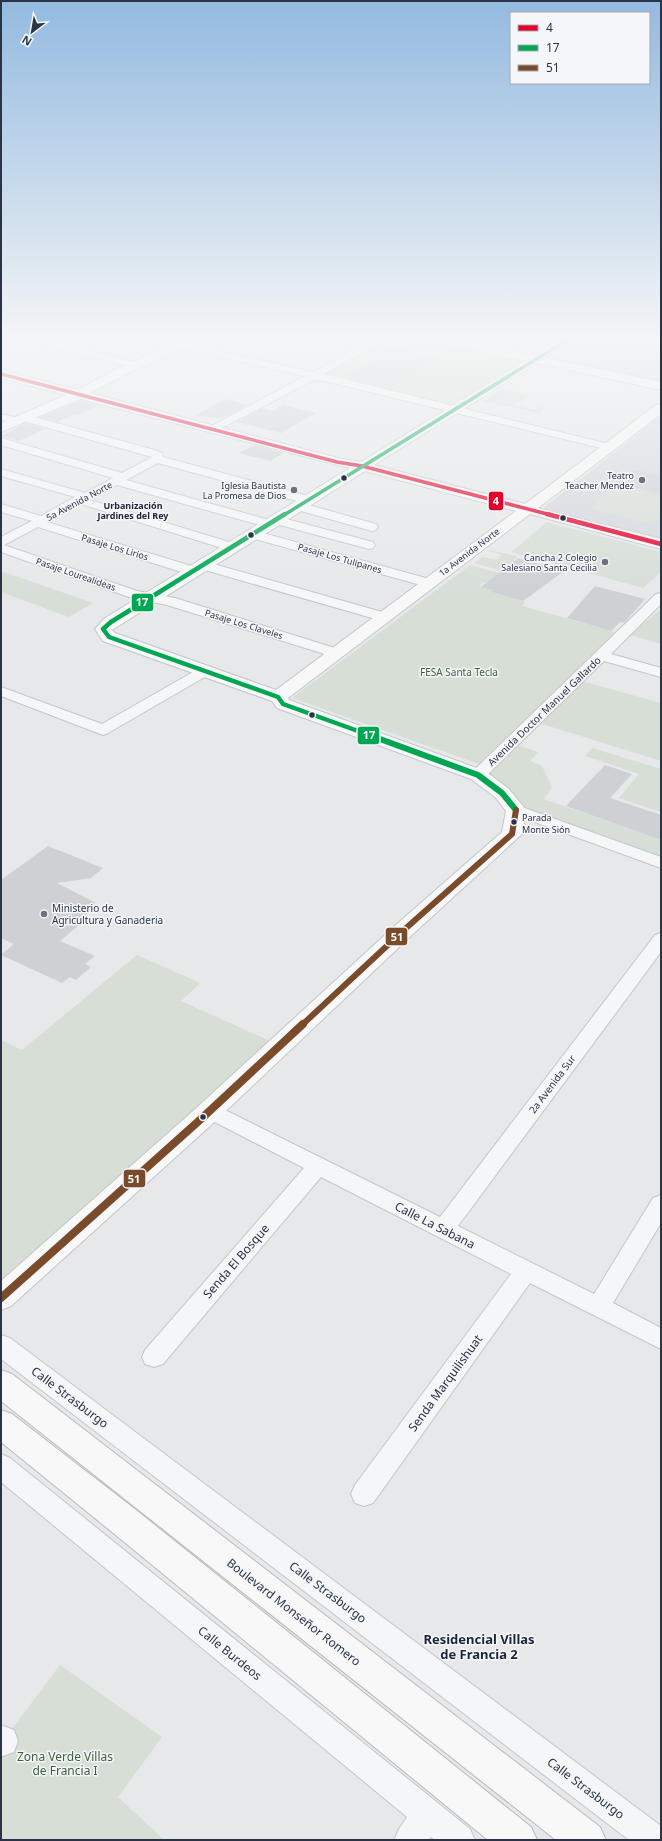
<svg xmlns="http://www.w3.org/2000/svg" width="662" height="1841" font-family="'Noto Sans',sans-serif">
	<rect width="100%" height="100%" fill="#e6e8ea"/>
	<!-- built -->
	<g fill="#d4d7dd">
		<path d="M581,337H661V382L549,358Z"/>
		<path d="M502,389L515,392L501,402L535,410L539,407L546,408L539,413L483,401Z"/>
		<path d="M661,416V538L543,508L565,491Z"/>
	</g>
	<!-- green -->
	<g fill="#d6ded6">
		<path d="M389,337H425L526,358L527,362L458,404L446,406L329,378L323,372Z"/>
		<path d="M588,348L603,352L592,360L576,356Z"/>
		<path d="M515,392L529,395L515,405L500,402Z"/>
		<path d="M616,486L661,497V517L653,525L589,509Z"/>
		<path d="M547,522L661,552V572L643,588L511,552Z"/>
		<path d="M490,550L517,556L514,560L550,570L502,571L474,563L483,557L496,560L502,555L488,551Z"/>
		<path d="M470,565L528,581L498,587L484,582L479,586L493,590L492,592L525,602L522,606L615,632L479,764L292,698Z"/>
		<path d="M1,571L93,603L69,617L1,592Z"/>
		<path d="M661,609V644L630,635Z"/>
		<path d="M581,681L661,703V761L539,723Z"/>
		<path d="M518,745L538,752L530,761L542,766L552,787L544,799L661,840V859L523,808L510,790L486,773Z"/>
		<path d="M592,748L661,769V812L619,798L639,774L585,756Z"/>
		<path d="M137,955L200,983L181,1001L270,1041L1,1286V1040L22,1050Z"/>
		<path d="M60,1665L162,1737L118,1797L164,1840H1V1740L3,1741Z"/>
	</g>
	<!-- building -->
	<g fill="#ced0d3">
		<path d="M391,346L443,357L390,388L342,377L375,358L371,357Z"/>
		<path d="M226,399L248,405L223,418L195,416Z"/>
		<path d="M80,401L99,405L78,415L74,414L58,422L40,417Z"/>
		<path d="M283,405L316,413L281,433L237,422L262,408L272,411Z"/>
		<path d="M26,423L45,429L19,441L1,436Z"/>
		<path d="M255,445L284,453L270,461L239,453Z"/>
		<path d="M635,470L661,476V494L618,483Z"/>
		<path d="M518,558L564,571L523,601L492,592L493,590L481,587Z"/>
		<path d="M595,586L645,599L624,623L620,622L611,631L567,618Z"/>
		<path d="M605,765L632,774L610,798L661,815V840L566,806Z"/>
		<path d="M48,846L103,868L91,878L57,883L94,902L95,909L79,919L80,924L60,941L95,956L85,964L91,967L76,980L70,977L62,983L1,955L14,944L1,938V880Z"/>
	</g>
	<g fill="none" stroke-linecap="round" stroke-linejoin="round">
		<defs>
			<g id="street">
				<path d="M14,337H31L140,363L141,365L136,368L16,339Z"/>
				<path d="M140,337H157L313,372L379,337H391L324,374L613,445L615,447L609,450L316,379L212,433L208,432L207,430L208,428L305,376L145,340Z"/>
				<path d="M565,337H577L540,361H532L531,359Z"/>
				<path d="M1,414L19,418V415H27L155,450L162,453L163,457L312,497L314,500L308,504L158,463L126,480L269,520L275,516L373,542L375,545L373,548L369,549L276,524L274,527L270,528L117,485L90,500L236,544L238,547L236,550H228L81,504L47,522L198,568L199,571L198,574H188L38,527L4,545L137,591L175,598L341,650L343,653L341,656H331L167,605L129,597L1,552V537L32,521L1,512V504L41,516L75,497L1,476V469L85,493L113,478L1,445V438L122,473L152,457L20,420V423L16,424L1,420Z"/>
				<path d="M298,502L376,524L378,527L376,530L372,531L294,509L292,506L294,503Z"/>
				<path d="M252,530L433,580L435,583L433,586L428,587L248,537L246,534L248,531Z"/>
				<path d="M203,561L389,614L391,617L389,620H379L198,568L197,565L198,562Z"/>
				<path d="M661,593V604L611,654L661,668V677L604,661L484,778L478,780L472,778L470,775L472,772L656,594Z"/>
				<path d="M205,667L210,668L212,671L210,674L108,733L103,735L1,696V687L102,724L200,668Z"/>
				<path d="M516,805L661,857V868L510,813L508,810L510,807Z"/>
				<path d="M661,933V952L458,1226L594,1294L653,1198L661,1195V1223L613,1303L661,1328V1349L530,1283L373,1503L364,1506L355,1503L351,1494L355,1485L511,1274L321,1177L163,1364L154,1367L145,1364L142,1357L145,1350L304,1168L203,1116L200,1111L203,1106L210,1103L217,1106L440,1217L655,935Z"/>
				<path d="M1,1335L10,1338L661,1826V1840H629L1,1359Z"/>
				<path d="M1,1454L10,1458L470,1829L475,1840H435L431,1837L428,1840H394L399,1829L407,1817L1,1482Z"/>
				<path d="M1,1725L14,1730L18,1741L14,1752L3,1756L1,1755Z"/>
			</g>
			<path id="secondary" d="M189,337H205L203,339L129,373L90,393L338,458L361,462L525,361L430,341L426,339L424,337H446L661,382V390L537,363L374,465L525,504L656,405L661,404V414L538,508L661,539V549L530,514L288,698L289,700L485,771L509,789L526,810L522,834L413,934L210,1126L11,1306L1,1310V1281L192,1112L397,924L502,832L506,811L495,797L471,779L277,708L272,701L103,641L95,629L105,618L350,468L80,399L1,432V423L66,395L1,378V370L77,390L121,367ZM365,471L516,511L276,690L115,633L112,630Z"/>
			<g id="highway">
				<path d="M1,1370L12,1374L600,1827L606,1840H556L1,1401Z"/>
				<path d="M1,1410L12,1414L136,1510L531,1827L537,1840H488L112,1532L1,1442Z"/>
			</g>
		</defs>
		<!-- street casing -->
		<use href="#street" stroke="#c4c6c8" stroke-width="2"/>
		<!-- secondary casing -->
		<use href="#secondary" stroke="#c4c6c8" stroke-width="2"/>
		<!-- highway casing -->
		<use href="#highway" stroke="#b8bbbf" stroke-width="2"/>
		<!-- street -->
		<use href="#street" fill="#f5f6f7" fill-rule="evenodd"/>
		<!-- secondary -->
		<use href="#secondary" fill="#f8f8f8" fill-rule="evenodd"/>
		<!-- highway -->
		<use href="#highway" fill="#f8f8f8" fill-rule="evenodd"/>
		<defs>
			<path id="bus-1-far1" d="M1,374L337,462L362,466L551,515"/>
			<path id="bus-1" d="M547,514L661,544"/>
			<path id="bus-2-far2" d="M284,515L572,337"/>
			<path id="bus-2-far1" d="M285,514L111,622L103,629L109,637L278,697L283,704L383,740"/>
			<path id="bus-2" d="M380,739L478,775L502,793L516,810"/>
			<path id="bus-3-far1" d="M302,1025L405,929L512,834L516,810"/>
			<path id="bus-3" d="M1,1298L201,1119L303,1024"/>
		</defs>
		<!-- bus-1-far1 casing -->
		<use href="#bus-1-far1" stroke="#f4f6f9" stroke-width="5.5"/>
		<!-- bus-1 casing -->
		<use href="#bus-1" stroke="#f4f6f9" stroke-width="7"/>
		<!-- bus-2-far2 casing -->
		<use href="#bus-2-far2" stroke="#f4f6f9" stroke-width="5.5"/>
		<!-- bus-2-far1 casing -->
		<use href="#bus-2-far1" stroke="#f4f6f9" stroke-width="7"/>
		<!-- bus-2 casing -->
		<use href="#bus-2" stroke="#f4f6f9" stroke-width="9"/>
		<!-- bus-3-far1 casing -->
		<use href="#bus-3-far1" stroke="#f4f6f9" stroke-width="9"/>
		<!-- bus-3 casing -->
		<use href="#bus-3" stroke="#f4f6f9" stroke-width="10"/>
		<!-- bus-1-far1 -->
		<use href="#bus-1-far1" stroke="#e4002b" stroke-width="3.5"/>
		<!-- bus-1 -->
		<use href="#bus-1" stroke="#e4002b" stroke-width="4.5"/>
		<!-- bus-2-far2 -->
		<use href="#bus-2-far2" stroke="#00a651" stroke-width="3.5"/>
		<!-- bus-2-far1 -->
		<use href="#bus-2-far1" stroke="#00a651" stroke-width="4.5"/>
		<!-- bus-2 -->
		<use href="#bus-2" stroke="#00a651" stroke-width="6"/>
		<!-- bus-3-far1 -->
		<use href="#bus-3-far1" stroke="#7a4b2a" stroke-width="6"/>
		<!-- bus-3 -->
		<use href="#bus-3" stroke="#7a4b2a" stroke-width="8"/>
	</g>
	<!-- sky -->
	<linearGradient id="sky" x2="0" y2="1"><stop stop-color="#93bae0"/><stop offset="0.57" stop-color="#f4f5f6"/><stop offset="1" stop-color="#f4f5f6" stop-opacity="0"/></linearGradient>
	<rect width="662" height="595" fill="url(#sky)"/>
	<!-- markers -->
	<g fill="#2b3445" stroke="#f4f6f9" stroke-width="1.5">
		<circle cx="344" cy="478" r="3.5"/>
		<circle cx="563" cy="518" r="3.5"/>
		<circle cx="251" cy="535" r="3.5"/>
		<circle cx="312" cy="715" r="3.5"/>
		<circle cx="514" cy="822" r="3.5"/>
		<circle cx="203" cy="1117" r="3.5"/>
	</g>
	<g fill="#6c737f" stroke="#f4f6f9" stroke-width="1.5">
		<circle cx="642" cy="480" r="4"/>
		<circle cx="294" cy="490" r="4"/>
		<circle cx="605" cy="562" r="4"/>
		<circle cx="44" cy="914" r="4"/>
	</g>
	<g text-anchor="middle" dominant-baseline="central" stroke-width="3" stroke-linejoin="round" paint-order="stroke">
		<!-- far-poi labels -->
		<g font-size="9" fill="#2b3445" stroke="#f4f6f9" text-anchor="end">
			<text x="634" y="475">Teatro<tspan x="634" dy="10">Teacher Mendez</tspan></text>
			<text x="286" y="485">Iglesia Bautista<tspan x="286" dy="10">La Promesa de Dios</tspan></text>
			<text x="597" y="557">Cancha 2 Colegio<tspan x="597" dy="10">Salesiano Santa Cecilia</tspan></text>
		</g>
		<!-- far-street labels -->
		<g font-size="9" fill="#2b3445" stroke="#f4f6f9">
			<text transform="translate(79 501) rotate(-28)">5a Avenida Norte</text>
			<text transform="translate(115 547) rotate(17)">Pasaje Los Lirios</text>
			<text transform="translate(469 552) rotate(-37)">1a Avenida Norte</text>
			<text transform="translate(340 558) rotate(16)">Pasaje Los Tulipanes</text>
			<text transform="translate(76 574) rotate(19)">Pasaje Lourealideas</text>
			<text transform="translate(244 624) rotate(17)">Pasaje Los Claveles</text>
		</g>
		<!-- far-neighbourhood labels -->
		<g font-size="9" font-weight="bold" fill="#1d2536" stroke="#f4f6f9">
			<text x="133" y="505">Urbanización<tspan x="133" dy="10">Jardines del Rey</tspan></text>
		</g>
		<!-- bus labels -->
		<g font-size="9" fill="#2b3445" stroke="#f4f6f9" text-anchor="start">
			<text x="522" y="817">Parada<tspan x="522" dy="12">Monte Sión</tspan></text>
		</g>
		<!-- park labels -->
		<g font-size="10" fill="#3f6138" stroke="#f4f6f9">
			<text x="459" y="672">FESA Santa Tecla</text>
		</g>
		<!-- street labels -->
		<g font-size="10" fill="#2b3445" stroke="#f4f6f9">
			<text transform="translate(544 711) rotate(-44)">Avenida Doctor Manuel Gallardo</text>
			<text transform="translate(552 1084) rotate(-53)">2a Avenida Sur</text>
		</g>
		<!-- poi labels -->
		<g font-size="10" fill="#2b3445" stroke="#f4f6f9" text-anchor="start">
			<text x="52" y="908">Ministerio de<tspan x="52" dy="12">Agricultura y Ganaderia</tspan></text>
		</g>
		<!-- near-street labels -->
		<g font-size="12" fill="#2b3445" stroke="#f4f6f9">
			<text transform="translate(435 1225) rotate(27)">Calle La Sabana</text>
			<text transform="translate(236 1261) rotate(-49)">Senda El Bosque</text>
			<text transform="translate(445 1383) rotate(-54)">Senda Marquilishuat</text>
			<text transform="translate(70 1397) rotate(37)">Calle Strasburgo</text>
			<text transform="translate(328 1592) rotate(37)">Calle Strasburgo</text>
			<text transform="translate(294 1612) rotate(38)">Boulevard Monseñor Romero</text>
			<text transform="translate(230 1653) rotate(39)">Calle Burdeos</text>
			<text transform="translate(586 1788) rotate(37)">Calle Strasburgo</text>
		</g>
		<!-- near-park labels -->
		<g font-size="12" fill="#3f6138" stroke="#f4f6f9">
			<text x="65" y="1756">Zona Verde Villas<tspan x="65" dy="14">de Francia I</tspan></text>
		</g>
		<!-- near-neighbourhood labels -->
		<g font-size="13" font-weight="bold" fill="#1d2536" stroke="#f4f6f9">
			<text x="479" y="1639">Residencial Villas<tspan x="479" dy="15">de Francia 2</tspan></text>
		</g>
	</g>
	<g stroke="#f4f6f9" stroke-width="1.5">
		<rect x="488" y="491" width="16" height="20" rx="4" fill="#e4002b"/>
		<rect x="131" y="593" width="23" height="19" rx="4" fill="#00a651"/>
		<rect x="357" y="726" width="23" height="19" rx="4" fill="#00a651"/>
		<rect x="385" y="927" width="23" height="19" rx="4" fill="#7a4b2a"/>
		<rect x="123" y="1169" width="23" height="19" rx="4" fill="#7a4b2a"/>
	</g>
	<g font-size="11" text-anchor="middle" font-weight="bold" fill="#fff">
		<text x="496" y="505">4</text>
		<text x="142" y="606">17</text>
		<text x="369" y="739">17</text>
		<text x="397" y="941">51</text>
		<text x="134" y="1183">51</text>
	</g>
	<!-- border -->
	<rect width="662" height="1841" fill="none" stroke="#2b3445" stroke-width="4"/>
	<!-- legend -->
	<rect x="510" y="12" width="140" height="72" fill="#f4f6f9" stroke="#a4a8b1"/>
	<rect x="518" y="25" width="20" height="6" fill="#e4002b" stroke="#a4a8b1"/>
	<text x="546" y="32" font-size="12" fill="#2b3445">4</text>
	<rect x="518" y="45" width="20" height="6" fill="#00a651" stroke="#a4a8b1"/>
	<text x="546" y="52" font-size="12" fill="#2b3445">17</text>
	<rect x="518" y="65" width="20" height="6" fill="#7a4b2a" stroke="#a4a8b1"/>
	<text x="546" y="72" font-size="12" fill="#2b3445">51</text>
	<!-- north arrow -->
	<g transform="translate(32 32) rotate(211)" stroke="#f4f6f9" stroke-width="3" paint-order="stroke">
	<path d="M0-3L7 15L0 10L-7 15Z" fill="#2b3445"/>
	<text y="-6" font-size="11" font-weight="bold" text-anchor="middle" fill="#2b3445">N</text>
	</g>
</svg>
